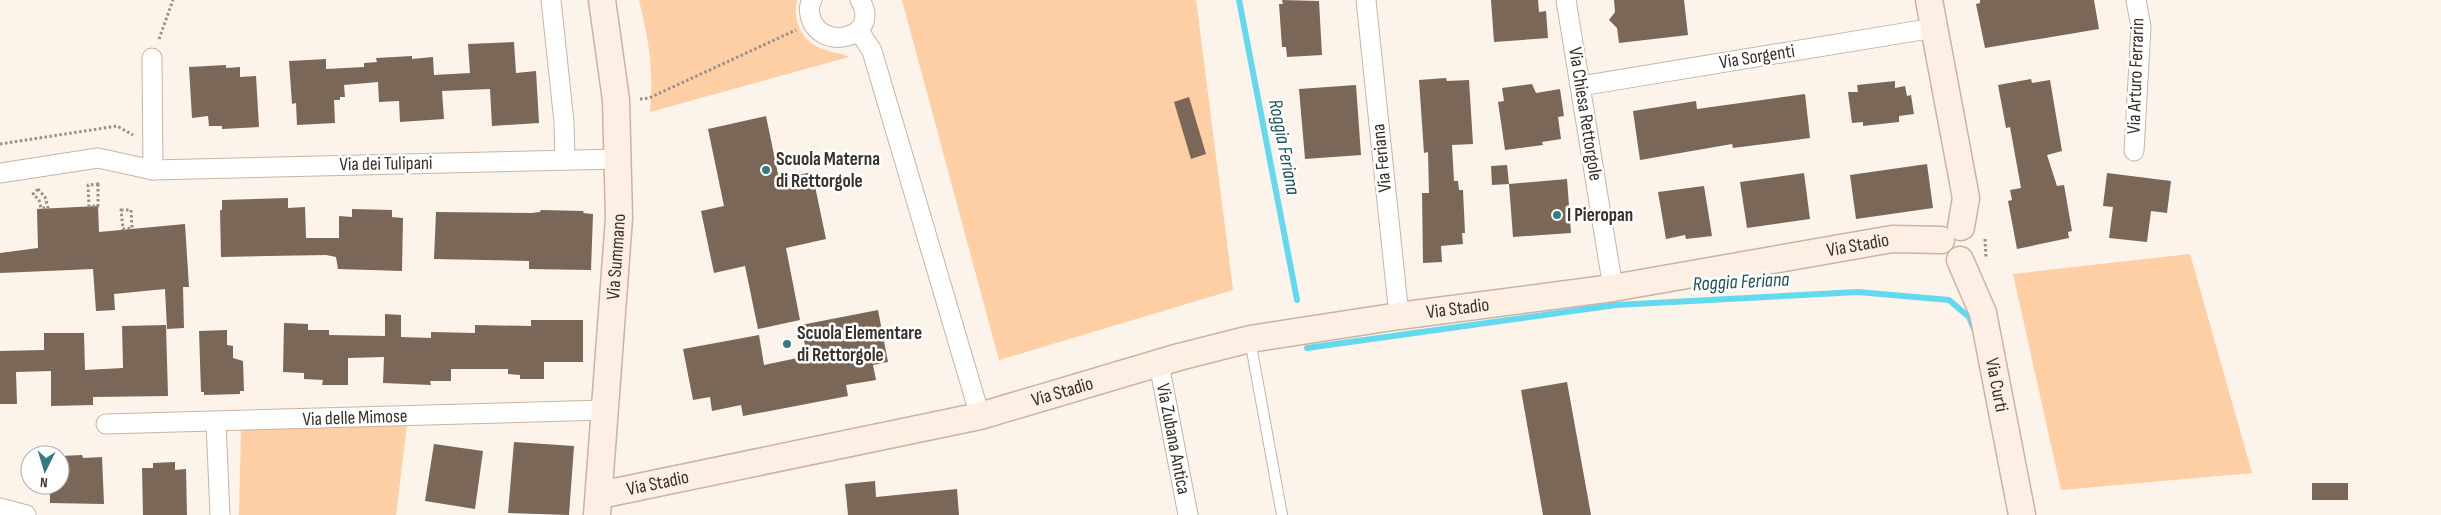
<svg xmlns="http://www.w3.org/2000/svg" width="2441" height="515" font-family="'Sofia Sans Condensed',sans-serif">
	<rect width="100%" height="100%" fill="#fcf3eb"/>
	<!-- green -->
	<g fill="#fecea4">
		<path d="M639,0H797C792,22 803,44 826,50C834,53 841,53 849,57L650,112C654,70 649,41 639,0Z"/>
		<path d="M902,0H1196L1233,290L999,360Z"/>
		<path d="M2190,254L2252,473L2061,490L2013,274Z"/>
		<path d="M407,424L396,515H239L241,429Z"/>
	</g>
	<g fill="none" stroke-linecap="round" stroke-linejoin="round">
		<!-- stream -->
		<g stroke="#62d9ee" stroke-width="6">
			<path d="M1239,0L1297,300"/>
			<path d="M1307,348L1616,305L1858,292L1949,300L1969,317L1974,329"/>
		</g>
	</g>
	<!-- building -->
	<g fill="#7a6757">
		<path d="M1282,0L1319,1L1322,55L1287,57L1286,47H1282L1279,4H1283Z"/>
		<path d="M1491,0H1538L1539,12L1546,11L1548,38L1494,42Z"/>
		<path d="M1614,0H1684L1688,35L1619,43L1617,28L1609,20L1615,12Z"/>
		<path d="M1980,0H2094L2099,29L1985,48L1976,4L1980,3Z"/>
		<path d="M514,42L516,73L536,71L539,123L492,126L490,89L442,91L444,119L400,122L399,101L379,102L378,82L344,85L345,97H340V100H334L335,123L297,125L296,103L292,104L289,61L326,59V69L364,67V63L377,62L376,58L412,56V59L433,57L434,75L470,73L468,44Z"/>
		<path d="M226,65V68L240,67V77L256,76L259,127L222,129V126H209L208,116L192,118L189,67Z"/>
		<path d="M1446,78L1447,81L1469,80L1473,144L1452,145L1454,181H1458L1459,190H1463L1465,233H1462L1463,244L1441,246L1442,262L1423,263L1422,193H1429L1428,152L1424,153L1419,80Z"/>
		<path d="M2031,79L2032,83L2050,80L2062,151L2047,155L2057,186L2064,185L2072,231L2068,232L2069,238L2017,249L2008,201L2012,200L2010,190L2021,188L2010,127L2006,128L1998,85Z"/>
		<path d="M1895,81V88L1905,86L1907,96L1911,95L1914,114L1899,116V122L1863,126V122L1852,123L1848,92H1858L1857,85Z"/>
		<path d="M1532,84L1536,93L1560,89L1564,116L1558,117L1561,139L1542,142L1543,145L1505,150L1498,102L1504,101L1502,88Z"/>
		<path d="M1356,85L1361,155L1305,159L1299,89Z"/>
		<path d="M1805,94L1810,138L1733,148L1732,144L1640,160L1633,111L1696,101L1697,109Z"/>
		<path d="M1189,97L1206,154L1191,159L1174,102Z"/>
		<path d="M766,116L779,179L812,172L826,239L786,248L800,320L758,329L745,266L714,273L701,211L724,206L708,129Z"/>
		<path d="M1927,164L1933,208L1856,219L1850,175Z"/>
		<path d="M1507,165L1509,184L1492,185L1491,166Z"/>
		<path d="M1804,173L1810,219L1747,228L1740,182Z"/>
		<path d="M2107,173L2171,181L2167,213L2151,211L2147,242L2109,238L2113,207L2103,206Z"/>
		<path d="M1567,179L1571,233L1513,237L1509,184Z"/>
		<path d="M1704,186L1712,236L1686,239L1685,235L1666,239L1658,192Z"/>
		<path d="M288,198V208L305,207L306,238H339V216L352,217V209L392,210V217L403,218L402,271L338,269L336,257L326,255L221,257L220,210H222V200Z"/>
		<path d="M98,206L99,232L185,224L189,287H183L184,328L167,329L165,289L114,294L115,310L96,311L93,269L0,273V253L38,248L37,209Z"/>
		<path d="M541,210L584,211L583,213L593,214L591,270L529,269V261L434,259L436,212L531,213L540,212Z"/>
		<path d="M878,310L888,362L873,365L876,380L846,385L848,396L743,416L741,405L712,411L710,397L693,400L683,349L759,335L764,365L807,356L801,325Z"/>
		<path d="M385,314L401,315V337L431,338V332L475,333V325L531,326V320H583V362H544V379H520V375L508,374V369H451V381H430L431,385L383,383L384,357L348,358V385H322L323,380L304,379V373L283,372L284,323L308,324V330H329V335L385,336Z"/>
		<path d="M166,325L168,396L93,397V405L51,406V371L16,372L17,404H0V351L44,350V333H84L85,370L123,368L122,326Z"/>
		<path d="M227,330V345L233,346V358L243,361L244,391H240V394L204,395V392H201L199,331Z"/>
		<path d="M1567,382L1591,515H1543L1521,390Z"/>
		<path d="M514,442L574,446L569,515L508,513Z"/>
		<path d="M434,444L483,451L475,509L425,501Z"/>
		<path d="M82,455L83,458L102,457L104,504L50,503V485H60V456Z"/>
		<path d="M175,462V470L186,469L187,515H143L142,468H153V463Z"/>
		<path d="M875,481L876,497L957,489L959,515H848L845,484Z"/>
		<rect x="2312" y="483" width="36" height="17"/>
	</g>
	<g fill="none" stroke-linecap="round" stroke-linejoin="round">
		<defs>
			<path id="lane" d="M1250,340L1282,515"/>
			<g id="street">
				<path d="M551,0L564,122L565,160"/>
				<path d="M812,0C809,5 809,10 810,15C818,53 883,39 860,0"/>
				<path d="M1366,0L1399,316"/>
				<path d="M1566,0L1613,288"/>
				<path d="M859,31L872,51L980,416"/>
				<path d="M152,58L153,170"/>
				<path d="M1580,86L1934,28"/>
				<path d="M2134,151L2141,27L2136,0"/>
				<path d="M0,173L98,158L153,170L618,159"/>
				<path d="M1159,364L1188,515"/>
				<path d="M216,422L220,515"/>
				<path d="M106,424L604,410"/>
				<path d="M0,508L26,515"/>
			</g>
			<g id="secondary">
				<path d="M1929,0L1966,198L1961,227"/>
				<path id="s1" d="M1960,260L1983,313L2022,515"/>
				<path id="s2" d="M600,495L980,416L1179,357L1250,339L1399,316L1613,288L1892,239L1941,240"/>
				<path id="s3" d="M597,515L619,218L616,100L602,0"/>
			</g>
		</defs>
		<!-- lane casing -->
		<use href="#lane" stroke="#c9b4a2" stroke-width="12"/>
		<!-- street casing -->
		<use href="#street" stroke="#c9b4a2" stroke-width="21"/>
		<!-- secondary casing -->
		<use href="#secondary" stroke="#c9b4a2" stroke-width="29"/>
		<!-- path -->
		<g stroke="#989088" stroke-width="3" stroke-dasharray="2.5 2.5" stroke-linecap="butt">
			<path d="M159,39L173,0"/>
			<path d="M640,99L649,98L796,30"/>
			<path d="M0,144L117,126L133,135"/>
			<path d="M98,184V206H89L88,185Z"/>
			<path d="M38,189L45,197L48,208H41L39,200L33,194Z"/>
			<path d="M121,210H131L132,228L123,229Z"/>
			<path d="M1985,239L1986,258"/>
		</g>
		<!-- lane -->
		<use href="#lane" stroke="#fff" stroke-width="10"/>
		<!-- street -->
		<use href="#street" stroke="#fff" stroke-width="19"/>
		<!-- secondary -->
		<use href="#secondary" stroke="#fdefe4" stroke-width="26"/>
	</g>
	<!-- markers -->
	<g fill="#357b87" stroke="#fff" stroke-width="2">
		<circle cx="766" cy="170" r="5"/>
		<circle cx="1557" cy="215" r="5"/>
		<circle cx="787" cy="344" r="5"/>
	</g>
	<g text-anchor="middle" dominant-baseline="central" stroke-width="5" stroke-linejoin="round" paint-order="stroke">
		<!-- street labels -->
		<g font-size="19" fill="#39312a" stroke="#fff">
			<text transform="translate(1757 57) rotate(-9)">Via Sorgenti</text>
			<text transform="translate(2136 76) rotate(-88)">Via Arturo Ferrarin</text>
			<text transform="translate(1585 114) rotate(81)">Via Chiesa Rettorgole</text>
			<text transform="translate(1382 158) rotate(-96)">Via Feriana</text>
			<text transform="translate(386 164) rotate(-1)">Via dei Tulipani</text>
			<text stroke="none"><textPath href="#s2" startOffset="1284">Via Stadio</textPath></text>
			<text stroke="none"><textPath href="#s3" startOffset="259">Via Summano</textPath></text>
			<text stroke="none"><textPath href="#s2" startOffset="879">Via Stadio</textPath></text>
			<text stroke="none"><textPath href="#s1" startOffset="131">Via Curti</textPath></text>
			<text stroke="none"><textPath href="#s2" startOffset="474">Via Stadio</textPath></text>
			<text transform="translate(355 418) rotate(-2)">Via delle Mimose</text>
			<text transform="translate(1173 439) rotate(79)">Via Zubana Antica</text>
			<text stroke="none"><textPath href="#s2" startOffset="59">Via Stadio</textPath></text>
		</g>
		<!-- poi labels -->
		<g font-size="19" font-weight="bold" fill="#39312a" stroke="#fff" text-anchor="start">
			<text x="776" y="159">Scuola Materna<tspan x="776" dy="22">di Rettorgole</tspan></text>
			<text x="1567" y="215">I Pieropan</text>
			<text x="797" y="333">Scuola Elementare<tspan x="797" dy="22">di Rettorgole</tspan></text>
		</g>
		<!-- water labels -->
		<g font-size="20" font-style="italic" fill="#1e525b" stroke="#fff">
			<text transform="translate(1284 147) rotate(79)">Roggia Feriana</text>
			<text transform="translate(1741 282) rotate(-3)">Roggia Feriana</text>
		</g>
	</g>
	<!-- north arrow -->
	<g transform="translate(45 470) rotate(185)"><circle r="24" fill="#ffffff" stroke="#b0adaa"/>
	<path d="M0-4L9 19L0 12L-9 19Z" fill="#357b87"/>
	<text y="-8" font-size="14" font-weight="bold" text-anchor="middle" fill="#39312a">N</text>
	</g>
</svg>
